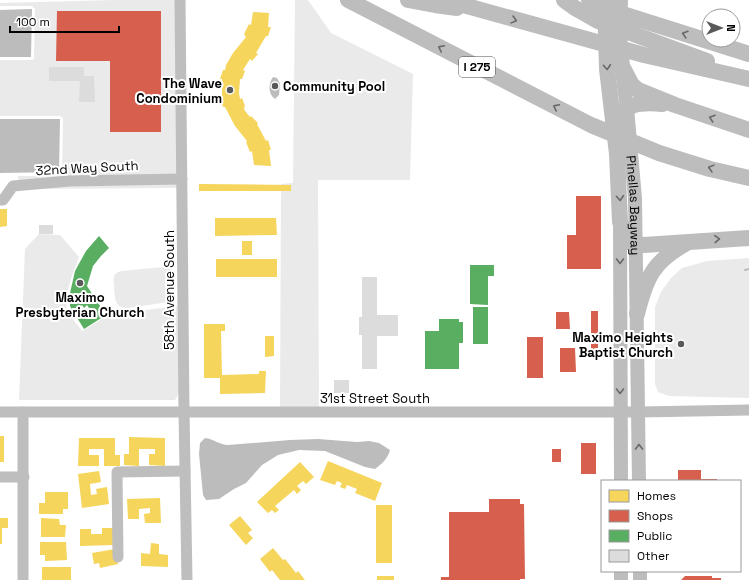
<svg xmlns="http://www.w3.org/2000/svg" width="749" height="580" font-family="'Space Grotesk',sans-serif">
	<rect width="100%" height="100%" fill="#fff"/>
	<!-- green -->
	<g fill="#eaeaea">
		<path d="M114,0H176L178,188L19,189L18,176H59L62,174L63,118L60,116H0V60H31L34,59L35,9L32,6H0V3Z"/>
		<path d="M295,0H308L331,33L413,74L410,180H318L319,408H280L281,184L293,183Z"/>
		<path d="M39,234L60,235L79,257C74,269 62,301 68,313C72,319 78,325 82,331L109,315L177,306L179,393L175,400H19L25,249Z"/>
		<path d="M749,258V398L669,396L658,392L655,384V307L661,292L671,278L682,268L707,261Z"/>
		<path d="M173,266L175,301L128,308C114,308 115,298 114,286C114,283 113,279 114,277C115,273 118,272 121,271Z"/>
	</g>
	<!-- water -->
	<g fill="#bcbcbc">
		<path d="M32,9L31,57H0V10Z"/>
		<path d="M273,77L277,78L280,84L279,95L275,99C268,94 268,84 273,77Z"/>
		<path d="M0,119H60L59,172L0,173Z"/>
		<path d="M205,438C214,439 220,445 228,445L290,440L318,439L357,442L369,441L379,443L390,450C388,458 382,464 375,469L365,467L325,451L299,450L278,455L262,465L246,483L234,489L219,499L206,500L203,495L199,454L200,443Z"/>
	</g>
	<!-- homes -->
	<g fill="#f6d55c">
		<path d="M253,12L269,13L268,27H271L268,36H266L256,53L258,54L252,61L250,59L243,70L245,71L242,79H240L239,93L240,99L242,98L245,106L244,108L245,111L250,117L251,116L258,123L257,124L266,141L268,140L271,150H269L271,166L254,165L252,151L250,152L246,142L247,141L235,126L225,107H223L220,97H222V79H220L223,70H225L226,65L233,53L246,37L244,34L249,24L251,25Z"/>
		<path d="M199,184L291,185V191H199Z"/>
		<path d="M0,209H7V226L0,227Z"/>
		<path d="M215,218H276L277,235L215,236Z"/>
		<rect x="242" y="241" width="10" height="14"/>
		<rect x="216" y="259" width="61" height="18"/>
		<path d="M204,324H225V331H221L222,375L259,374V371H266L265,393L220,394V378H204Z"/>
		<path d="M265,336H274V356L265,357Z"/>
		<rect x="0" y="436" width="4" height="26"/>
		<path d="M129,437L165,438V466L149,465V454H155V449H139V466L124,465V454H129Z"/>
		<path d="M79,438H115V455H120V466H104V449H89V455H99V466H78Z"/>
		<path d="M328,461L382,483L375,501L355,493L357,489L347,485L345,489L340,487L342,483L337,481L335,485L320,480Z"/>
		<path d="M300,462L314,477L306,484L303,481L297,486L301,490L297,494L294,490L275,506L279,510L275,513L272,510L268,513L257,502Z"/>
		<path d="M99,471L101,482L90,484L91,495L97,494L96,489L107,487L109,504L82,508L78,474Z"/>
		<path d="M45,492H68V509H63V514H39V503H45Z"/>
		<path d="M160,498L161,523H145L144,514L150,513V508L139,509V519H128L127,499Z"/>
		<rect x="376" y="505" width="16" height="58"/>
		<path d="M240,516L252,530L248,533L253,538L246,545L229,525Z"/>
		<path d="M0,518H8V528H2V544H0Z"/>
		<path d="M41,518L59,519L60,525H66L65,537H41Z"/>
		<path d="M102,528H113L114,545L80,546V529H91V534H102Z"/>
		<path d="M40,542H66L67,560L45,561V555H40Z"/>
		<path d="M151,543L159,544V554L168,555V567L141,566V553L150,554Z"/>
		<path d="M273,548L283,560L285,559L296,573L298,571L305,580H280L272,570L270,572L260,559Z"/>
		<path d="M115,549L118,564L100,568L99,563L94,564L92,553Z"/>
		<rect x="42" y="567" width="29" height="13"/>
		<rect x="377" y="576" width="17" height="4"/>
	</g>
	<!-- shops -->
	<g fill="#d6604d">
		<path d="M57,11H161V132H110V61H56Z"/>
		<path d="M576,196H601V269H567V235H576Z"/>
		<rect x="591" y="311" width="7" height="45"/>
		<path d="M556,312H569L570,329H556Z"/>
		<rect x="527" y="337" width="16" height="41"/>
		<path d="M560,348H575L576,372H560Z"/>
		<rect x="581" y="443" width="15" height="31"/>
		<rect x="552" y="449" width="9" height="13"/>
		<path d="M678,470H701V479H717V481H678Z"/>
		<path d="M489,499H520V504H524L525,579H520V580H441V577H449V512H489Z"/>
		<path d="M685,576H712V578H721V580H681Z"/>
	</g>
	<!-- public -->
	<g fill="#5aae61">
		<path d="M99,236L109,248L101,256L93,266L87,286L106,315L84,329L76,316L89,308L87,305L84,308L82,305L73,312L70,306V302H68L75,271L86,251Z"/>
		<path d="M470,265H494V276H488V305L470,304Z"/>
		<rect x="473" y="307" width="15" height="37"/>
		<path d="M439,319H459V322H463V343H459V369H425V331H439Z"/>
	</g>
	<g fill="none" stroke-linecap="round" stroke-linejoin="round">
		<!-- stream -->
		<path stroke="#bcbcbc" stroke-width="2" d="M745,270L749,269"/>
	</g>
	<!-- building -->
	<g fill="#dcdcdc">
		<path d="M49,67H84V76H94L95,102H79L80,81H49Z"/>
		<rect x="39" y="225" width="14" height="9"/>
		<path d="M362,277H377V315H398V336H377V369H362V335H359V317H362Z"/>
		<rect x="334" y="380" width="15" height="13"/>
	</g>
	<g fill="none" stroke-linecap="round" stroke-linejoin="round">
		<!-- minor -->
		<g stroke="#bebebe" stroke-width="11">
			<path d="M180,0L184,412L187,580"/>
			<path d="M0,200H3L13,186L69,181L182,179"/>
			<path d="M0,412H639L749,410"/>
			<path d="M23,412V580"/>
			<path d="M0,477H24"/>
			<path d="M118,557L117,472L185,471"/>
		</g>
		<!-- major -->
		<g stroke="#bdbdbd" stroke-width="14">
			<path id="s1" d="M622,71L627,108L635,198L639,481"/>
			<path d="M620,223L621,481"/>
			<path d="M621,571V580"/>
			<path d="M640,571V580"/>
		</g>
		<!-- highway -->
		<g stroke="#bdbdbd" stroke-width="16">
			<path d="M348,0L591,125L659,153L710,169L749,178"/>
			<path d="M408,0L435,5L457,8"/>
			<path d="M445,0L644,55L749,79"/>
			<path d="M564,0L575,8L598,21L707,61"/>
			<path d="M589,0L616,12L749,54"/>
			<path d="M605,0L607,69L617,154L620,222L629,242L636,244L644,245L749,238"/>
			<path d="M620,0L619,35L622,66L632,85L638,90L675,105L749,130"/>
			<path d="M613,123C626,103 640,102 662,104"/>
			<path d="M637,314C646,278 653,261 687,243"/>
		</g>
	</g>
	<!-- one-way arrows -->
	<defs><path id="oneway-chevron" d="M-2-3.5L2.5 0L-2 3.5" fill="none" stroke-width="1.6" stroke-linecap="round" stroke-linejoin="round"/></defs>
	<g stroke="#686868">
		<use href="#oneway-chevron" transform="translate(514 20) rotate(15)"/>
		<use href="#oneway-chevron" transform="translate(685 34) rotate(-163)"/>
		<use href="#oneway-chevron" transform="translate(441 48) rotate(-153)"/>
		<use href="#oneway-chevron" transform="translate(607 67) rotate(86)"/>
		<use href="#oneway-chevron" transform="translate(556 107) rotate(-153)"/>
		<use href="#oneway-chevron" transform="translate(712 118) rotate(-161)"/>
		<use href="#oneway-chevron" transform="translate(711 168) rotate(-165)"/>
		<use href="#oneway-chevron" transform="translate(620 198) rotate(86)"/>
		<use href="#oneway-chevron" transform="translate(717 239) rotate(-3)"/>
		<use href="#oneway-chevron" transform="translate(620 261) rotate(90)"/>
		<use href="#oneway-chevron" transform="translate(620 391) rotate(90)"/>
		<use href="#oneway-chevron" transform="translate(639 447) rotate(-90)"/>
	</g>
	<!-- markers -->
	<g fill="#595959" stroke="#fff" stroke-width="1.5">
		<circle cx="275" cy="86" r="4"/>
		<circle cx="230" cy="90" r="4"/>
		<circle cx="80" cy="283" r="4"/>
		<circle cx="681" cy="344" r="4"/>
	</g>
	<g text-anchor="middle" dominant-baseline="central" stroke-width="4" stroke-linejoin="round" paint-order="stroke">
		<!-- shield labels -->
		<rect fill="#fff" stroke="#4c4c4c" stroke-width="1" x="459" y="57" width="36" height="20" rx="3"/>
		<g font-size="12" font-weight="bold" fill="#000">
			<text x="477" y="67">I 275</text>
		</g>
		<!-- poi labels -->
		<g font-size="13" font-weight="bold" fill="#000" stroke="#fff" text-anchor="end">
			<text x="222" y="83">The Wave<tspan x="222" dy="15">Condominium</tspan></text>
			<text x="283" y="86" text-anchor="start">Community Pool</text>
			<text x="80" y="297" text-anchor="middle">Maximo<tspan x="80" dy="15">Presbyterian Church</tspan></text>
			<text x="673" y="337">Maximo Heights<tspan x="673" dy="15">Baptist Church</tspan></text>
		</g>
		<!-- street labels -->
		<g font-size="13" fill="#000" stroke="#fff">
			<text transform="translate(87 168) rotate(-3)">32nd Way South</text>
			<text stroke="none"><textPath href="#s1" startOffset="135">Pinellas Bayway</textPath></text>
			<text transform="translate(169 290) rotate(-90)">58th Avenue South</text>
			<text x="375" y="398">31st Street South</text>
		</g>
	</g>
	<!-- legend -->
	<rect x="601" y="480" width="140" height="92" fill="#ffffff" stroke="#999999"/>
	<rect x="609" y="490" width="20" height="12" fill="#f6d55c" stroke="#999999"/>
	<text x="637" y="500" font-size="12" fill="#000000">Homes</text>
	<rect x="609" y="510" width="20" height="12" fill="#d6604d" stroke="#999999"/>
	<text x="637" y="520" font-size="12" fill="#000000">Shops</text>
	<rect x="609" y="530" width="20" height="12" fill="#5aae61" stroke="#999999"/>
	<text x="637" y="540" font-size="12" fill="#000000">Public</text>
	<rect x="609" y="550" width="20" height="12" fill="#dcdcdc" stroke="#999999"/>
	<text x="637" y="560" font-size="12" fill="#000000">Other</text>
	<!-- north arrow -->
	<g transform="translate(721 28) rotate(90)"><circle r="19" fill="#ffffff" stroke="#999999"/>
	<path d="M0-3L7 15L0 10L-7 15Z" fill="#595959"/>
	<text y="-6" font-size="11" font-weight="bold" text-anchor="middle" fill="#000000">N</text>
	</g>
	<!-- scale -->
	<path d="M10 26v6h109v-6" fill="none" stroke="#000000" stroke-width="2"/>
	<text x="16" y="26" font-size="12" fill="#000000" stroke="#ffffff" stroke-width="3" paint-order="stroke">100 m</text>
</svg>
